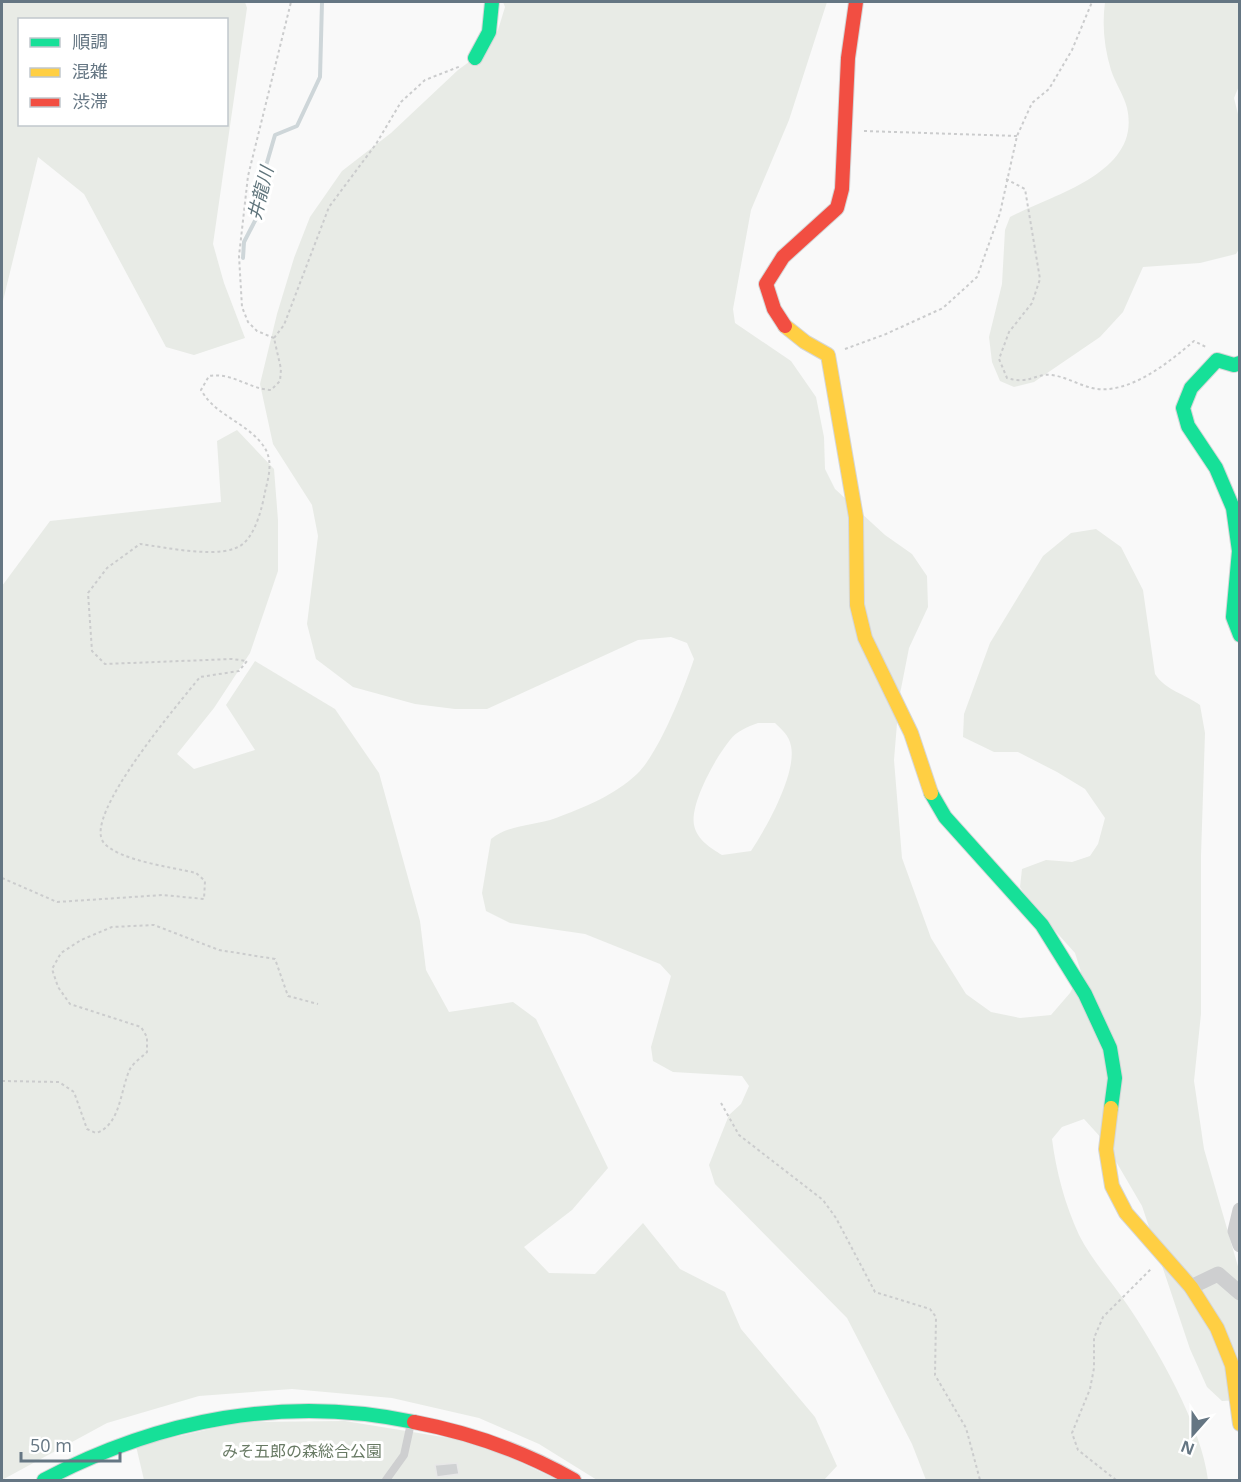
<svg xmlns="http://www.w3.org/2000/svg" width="1241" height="1482" font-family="'Open Sans','Noto Sans JP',sans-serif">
	<rect width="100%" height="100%" fill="#f9f9f9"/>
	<!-- green -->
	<g fill="#e8ebe6" fill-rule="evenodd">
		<path d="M2,2H245L247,8L213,244L224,283L245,338L194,355L166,347L84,194L38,157L2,305ZM20,20H226V124H20Z"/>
		<path d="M503,2H827L789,120L751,210L733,309L735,323L791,361L816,397L824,437L825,469L835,489L885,535L912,554L927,576L928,607L909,648L899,699L894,760L902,858L931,938L966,994L991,1012L1020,1018L1051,1015L1070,993L1081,972L1075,953L1031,904L1020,887L1022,869L1046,860L1072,862L1090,856L1098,844L1105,818L1085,789L1057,772L1018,752H994L963,737L964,714L990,643L1043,556L1071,533L1096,529L1121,547L1143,590L1155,674C1165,690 1185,694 1200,705L1205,733L1201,856V1014L1194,1081L1204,1149L1239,1270V1400L1222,1401L1207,1387L1190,1349L1142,1206L1104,1141L1084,1119L1062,1127L1052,1139C1056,1171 1065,1205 1079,1235C1091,1259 1111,1281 1126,1303C1157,1348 1202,1427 1208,1480H926L912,1444L847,1318L715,1184L709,1165L729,1115L741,1104L749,1086L742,1076L673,1072L653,1061L651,1047L671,976L660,964L585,934L510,923L486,911L482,893L491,839C510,824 534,826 556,818C583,808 615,795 637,774C659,753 684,689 694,659L687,643L671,637L638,640L487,709H455L415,704L353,687L316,659L307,624L318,536L312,505L273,444L260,384L277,314L294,258L310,217L342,171L391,133L458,70L488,48L498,30L505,7ZM758,723H775C782,730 789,735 791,746C797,773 766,829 751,851L722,855C711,848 697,840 694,825C690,803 716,757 730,740C737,731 747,727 758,723Z"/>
		<path d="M1105,2H1239V86L1234,98L1240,122L1239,249L1236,254L1200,263L1143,267L1123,312L1100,337L1034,382L1014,387L1000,381L992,362L989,337L1002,284L1005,230L1010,217C1053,194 1142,173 1127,108C1124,95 1115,83 1111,70C1104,47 1102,25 1105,2Z"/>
		<path d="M237,430L274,469L278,520V571L250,653L214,708L177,754L194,769L255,750L226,705L255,661L335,709L379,773L420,921L426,970L449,1012L513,1002L536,1019L608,1168L572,1210L524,1247L549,1273L595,1274L643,1223L680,1269L725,1292L741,1329L815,1417L837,1466L824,1480H597L539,1444L479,1418L392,1398L292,1389L199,1396L107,1423L2,1480V586L50,521L221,502L217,441Z"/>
		<path d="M345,1421L455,1439L502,1454L558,1480H144L136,1446L241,1422Z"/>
	</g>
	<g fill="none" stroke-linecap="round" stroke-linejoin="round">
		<!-- stream -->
		<path stroke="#ced6d9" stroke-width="4" d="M243,258L244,242L258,215L259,190L275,135L297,126L320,77L322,2"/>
	</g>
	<!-- building -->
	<path fill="#d0d2d3" stroke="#e8e8e8" stroke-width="1.5" d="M457,1463L459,1474L437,1477L435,1465Z"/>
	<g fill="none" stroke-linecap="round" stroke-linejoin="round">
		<defs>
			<g id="fast">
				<path d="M475,58L489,32L492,2"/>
				<path d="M1240,363L1234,365L1217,360L1191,388L1183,408L1188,426L1216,468L1233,508L1239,551L1233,617L1240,635"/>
				<path d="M931,793L945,817L1042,925L1085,994L1110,1048L1115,1078L1111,1108"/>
				<path d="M44,1480C159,1419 286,1395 414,1422"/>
			</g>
			<g id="slow">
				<path d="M785,326L805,342L828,355L856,517L857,605L865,638L911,733L931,793"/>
				<path d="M1111,1108L1106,1149L1112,1186L1126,1213L1191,1287L1217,1328L1232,1365L1240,1424"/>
			</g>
			<g id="jam">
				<path d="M785,326L774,309L766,284L783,257L837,208L842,189L848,58L856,2"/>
				<path d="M414,1422C472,1433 523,1451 574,1480"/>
			</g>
		</defs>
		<!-- fast casing -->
		<use href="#fast" stroke="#d5d6d7" stroke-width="16"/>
		<!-- slow casing -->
		<use href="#slow" stroke="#d5d6d7" stroke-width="16"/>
		<!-- jam casing -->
		<use href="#jam" stroke="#d5d6d7" stroke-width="16"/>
		<!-- path -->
		<g stroke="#cbcccd" stroke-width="2" stroke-dasharray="3 3" stroke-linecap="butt">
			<path d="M864,131L1017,136"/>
			<path d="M1006,179L1025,189L1040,279L1032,303L1009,332L999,359L1007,378C1029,385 1035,373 1052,375C1066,377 1079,385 1092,388C1128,396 1168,363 1194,341L1206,347"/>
			<path d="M274,338L284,325L329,207L376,144L401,102L425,80L461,66"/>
			<path d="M274,338L257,331L248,322L242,307L239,256L248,176L291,2"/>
			<path d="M845,349L886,334L943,308L977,277L1000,213L1017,136L1032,103L1049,89L1072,50L1092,2"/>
			<path d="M2,878L57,902L163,895L204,899L205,881L196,873C172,867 120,861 104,843C81,817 181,701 200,677L239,671L247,661L232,659L105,664L92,651L88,593L107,568L140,544C165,547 225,561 244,543C256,532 262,508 265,492C269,475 274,459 262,444C244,421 216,416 201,390L209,376C232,372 249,389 271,390L280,381L281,369L274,338"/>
			<path d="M2,1081L59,1082L74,1092L87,1129L96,1133C121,1125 120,1090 130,1069C134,1062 142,1057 147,1052V1037L141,1027L70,1004L58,987L52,969L61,953L81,940L112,927L154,925L219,950L275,959L288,996L318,1004"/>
			<path d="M721,1103L739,1135L823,1200L836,1218L875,1292L930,1309L936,1317L935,1375L966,1428L980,1480"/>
			<path d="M1116,1480L1078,1450L1072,1433L1090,1389L1094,1368V1338L1103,1317L1152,1268"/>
		</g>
		<!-- lane -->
		<path stroke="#cecfd0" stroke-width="8" d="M386,1480L404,1455L411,1423"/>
		<!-- street -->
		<g stroke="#cecfd0" stroke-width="15">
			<path d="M1240,1210L1235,1231L1240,1245"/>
			<path d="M1191,1287L1218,1274L1240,1293"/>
		</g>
		<!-- fast -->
		<use href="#fast" stroke="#16e098" stroke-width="14"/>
		<!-- slow -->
		<use href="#slow" stroke="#ffcf43" stroke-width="14"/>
		<!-- jam -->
		<use href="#jam" stroke="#f24e42" stroke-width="14"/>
	</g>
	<g text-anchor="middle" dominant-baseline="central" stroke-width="6" stroke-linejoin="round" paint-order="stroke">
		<!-- park labels -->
		<g font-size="16" fill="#687a64" stroke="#fff">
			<text x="302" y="1451">みそ五郎の森総合公園</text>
		</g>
		<!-- water labels -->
		<g font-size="18" font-style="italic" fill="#60757c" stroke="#fff">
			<text transform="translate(260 193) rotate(-76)">井龍川</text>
		</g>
	</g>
	<!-- border -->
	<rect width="1241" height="1482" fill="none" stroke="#657683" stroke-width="6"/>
	<!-- legend -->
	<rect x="18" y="18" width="210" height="108" fill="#ffffff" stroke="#c1c8cd" stroke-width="1.5"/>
	<rect x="30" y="38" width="30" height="9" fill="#16e098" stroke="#c1c8cd" stroke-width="1.5"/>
	<text x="72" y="48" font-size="18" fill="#657683">順調</text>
	<rect x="30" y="68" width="30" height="9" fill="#ffcf43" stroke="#c1c8cd" stroke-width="1.5"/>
	<text x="72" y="78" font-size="18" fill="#657683">混雑</text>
	<rect x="30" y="98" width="30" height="9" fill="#f24e42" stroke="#c1c8cd" stroke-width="1.5"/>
	<text x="72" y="108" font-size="18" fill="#657683">渋滞</text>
	<!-- north arrow -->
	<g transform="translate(1193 1434) rotate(201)" stroke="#ffffff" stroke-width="4.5" paint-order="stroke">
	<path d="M0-4.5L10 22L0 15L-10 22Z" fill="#657683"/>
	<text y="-9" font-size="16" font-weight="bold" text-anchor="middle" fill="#657683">N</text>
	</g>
	<!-- scale -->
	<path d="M21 1452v9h99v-9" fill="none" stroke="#657683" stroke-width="3"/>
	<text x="30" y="1452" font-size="18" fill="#657683" stroke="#ffffff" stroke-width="4.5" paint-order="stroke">50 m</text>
</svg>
